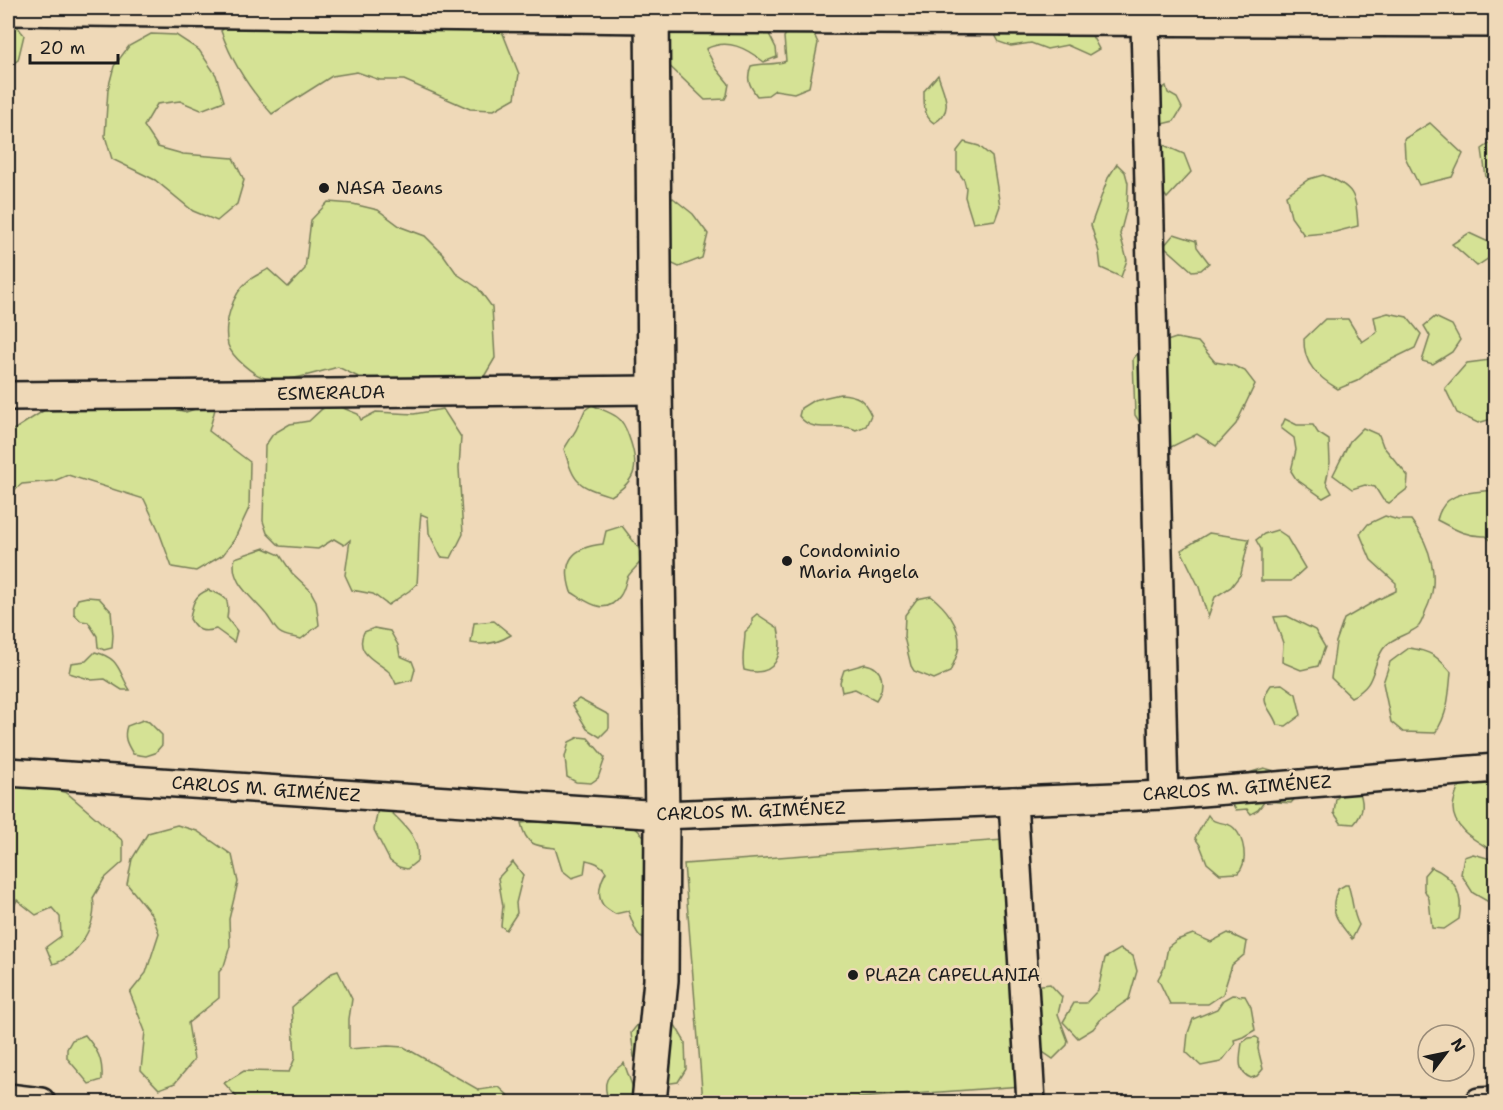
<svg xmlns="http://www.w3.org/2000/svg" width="1503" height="1110" font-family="'Shantell Sans',sans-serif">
	<rect width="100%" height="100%" fill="#efd9b8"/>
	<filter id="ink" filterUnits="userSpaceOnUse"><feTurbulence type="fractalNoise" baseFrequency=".0167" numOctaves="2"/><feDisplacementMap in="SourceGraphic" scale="12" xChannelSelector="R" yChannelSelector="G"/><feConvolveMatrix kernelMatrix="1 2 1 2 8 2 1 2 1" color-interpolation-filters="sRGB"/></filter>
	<g filter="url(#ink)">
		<!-- green -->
		<g fill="#d5e295" stroke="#787f58" stroke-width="1.5">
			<path d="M239,14L496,16L519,74L515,98L494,110L470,109L404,80H380L357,72L332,76L272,114C250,90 232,62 221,31Z"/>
			<path d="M8,15L24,35L18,60L8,67Z"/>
			<path d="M1083,19L1099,49L1089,55L1067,45L1047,49L1031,43L1011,46L999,42L990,26Z"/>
			<path d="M661,27L761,31L769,34L776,48L777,57L764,62C746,48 728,38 706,49L716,68L729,84L727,95L725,99L705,100L657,54Z"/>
			<path d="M792,27L813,32L818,43L809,87L794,93L775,90L768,95L757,96C749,85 746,79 751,66C763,62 774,66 786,61L784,37Z"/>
			<path d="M151,34L176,35L199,50L216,75L224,101L201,110L180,101L157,104L144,126L158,147L183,154L233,158L244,180L237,204L217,221L193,211L155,180L112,159L105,136L108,89L114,66L129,46Z"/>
			<path d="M938,75C944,94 955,111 934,123C923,117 924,102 924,91Z"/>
			<path d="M1166,86L1168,93L1177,98L1182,108L1174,121L1162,124L1156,120L1150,97Z"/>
			<path d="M1430,123L1463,154L1452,177L1419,185L1405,157L1404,139Z"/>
			<path d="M1495,140V180L1486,177L1482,149Z"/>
			<path d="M964,142L979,146L992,157L1000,206L995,220L973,223L965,197L966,188L964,180L957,170V151Z"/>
			<path d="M1159,143L1184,154L1191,172L1167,198L1146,168Z"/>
			<path d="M1117,164L1125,172L1128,183L1127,207L1120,234L1127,260L1121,277L1101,268L1099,252L1091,225L1108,178Z"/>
			<path d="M1323,175C1354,186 1356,194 1358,226L1335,232L1304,235L1291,217L1286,195L1309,179Z"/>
			<path d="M673,198L693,214L708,234L702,258L679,267L658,257L655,215Z"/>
			<path d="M328,202L353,204L378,210L401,227L425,236L443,254L457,274L478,288L492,307L495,358L482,380L381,388L338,367C314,373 290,383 265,378C253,375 232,357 228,345C223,325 232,294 248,281C254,276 262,273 268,269L288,287L305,269L311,220Z"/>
			<path d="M1469,233L1495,245V254L1477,266L1452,244Z"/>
			<path d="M1174,234L1196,241L1197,247L1209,263L1201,270L1192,271L1164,246Z"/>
			<path d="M1388,313L1407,317L1421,334L1415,348L1374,368L1357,381L1338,389C1318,377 1303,364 1304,339L1325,319H1348L1362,342L1377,332L1374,317Z"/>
			<path d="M1435,317L1452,325L1460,340L1452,352L1433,364L1422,361L1430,336L1424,326Z"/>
			<path d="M1176,338L1198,342L1215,362L1232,365L1245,371L1255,384L1236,424L1216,446L1197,434L1171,447L1159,444L1147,434L1135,415L1133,359L1146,344L1164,342Z"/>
			<path d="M1490,360L1495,362V418L1478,423L1457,413L1445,388L1467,363Z"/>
			<path d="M840,394C858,395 864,399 871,415L866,426L856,430C838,421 814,436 799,416L801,408L814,400Z"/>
			<path d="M131,397L186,412L217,402L209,431L250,462L249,508L234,540L223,555L196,571L172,567L158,529L144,499L68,475L54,481L22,484L8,495V431L15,429L51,406Z"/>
			<path d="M333,404L358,414L361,420L376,412L414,414L443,409L461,437L459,468L463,534L451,558L441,557L429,533L428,517L421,514C418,537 419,560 417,584L409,591L388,605L373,594L352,590L345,575L350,540L344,545L334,539L318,549L280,546L267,533L263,521L265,446L273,434L290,424L309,421L322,409Z"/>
			<path d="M592,405C600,409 610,412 617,417C623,421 627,431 629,437C639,465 638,480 611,496C577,485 575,485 564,449L576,430L585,410Z"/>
			<path d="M1285,419L1297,425H1313L1318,433L1329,440L1330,463L1326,482L1332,493L1323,498L1296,479L1291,471L1296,450L1294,438L1281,428Z"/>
			<path d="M1363,428L1379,435L1383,446L1408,476L1407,489L1389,503L1383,500L1375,487L1365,485L1352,489L1333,475L1350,441Z"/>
			<path d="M1495,490V544L1486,536C1467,537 1454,529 1437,520C1444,490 1470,493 1495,490Z"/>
			<path d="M1385,516L1398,520H1411C1431,546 1441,580 1426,610C1424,615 1422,623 1418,627C1408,635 1390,638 1383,649C1370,669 1377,685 1351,697L1331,678L1336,642L1344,619L1377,600L1396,591V583L1371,560L1360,534L1368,524Z"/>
			<path d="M622,526L644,555C641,565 631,570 627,578C625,584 624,591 620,596C605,618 587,601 571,592C561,561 572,547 603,544L606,531Z"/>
			<path d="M1277,530L1286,536L1305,568L1291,581H1261V549L1256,540L1264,534Z"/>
			<path d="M1209,533L1249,539L1241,574L1231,587L1215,597L1208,617L1199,587L1181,550Z"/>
			<path d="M264,548L280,555L292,573L310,590L316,601L319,625L301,639C295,637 285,637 279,632C273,627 270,618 265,613C252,597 229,582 235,558Z"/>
			<path d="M208,590C227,596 230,599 227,618L237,631L234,642L216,629C203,633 197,631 190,619C192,605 194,595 208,590Z"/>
			<path d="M931,596C945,607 960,625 959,645C959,653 953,664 950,672L934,679L914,671L911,666L904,637L905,615L917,599Z"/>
			<path d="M87,597L99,598L111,611L113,635L112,648L104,650L98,647L97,636L88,622L81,621L74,614V607L78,599Z"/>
			<path d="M757,614L778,628C784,654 776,679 744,670C741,657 745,646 745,632L752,625V618Z"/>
			<path d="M1287,616L1315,630L1325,647L1318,666L1301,670L1282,662L1283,643L1274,617Z"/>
			<path d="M494,621L511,635C498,643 486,646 471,643L474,623Z"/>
			<path d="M374,628L390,631L398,645L400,656L412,661L415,669L412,680L396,684C394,679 392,674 388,671C375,660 354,653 364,632Z"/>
			<path d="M1409,648C1431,651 1437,656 1451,672C1449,695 1448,715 1435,733L1403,732L1391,722L1383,683L1390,662Z"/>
			<path d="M95,652C120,658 118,671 130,690H122L105,679L92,680L69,673L71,663L86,661Z"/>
			<path d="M865,664C884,667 886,686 876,700L855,689L842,692L840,682L844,670Z"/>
			<path d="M1282,684L1296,694L1301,715L1286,726L1277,725C1271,707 1257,704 1271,685Z"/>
			<path d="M579,699L609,715V728L600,737L587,729L572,704Z"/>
			<path d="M143,720L149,722L162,735V745L155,753L146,756L133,754C127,744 123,738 127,726Z"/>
			<path d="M579,737L588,738L605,758L598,778L591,783L576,782L567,777L565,757L569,742Z"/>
			<path d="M1264,768L1282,773L1298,795L1291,803L1265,801L1258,810L1251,814L1247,809L1236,810L1226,793L1237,777Z"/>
			<path d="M1476,776L1495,786V841L1488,848C1473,839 1453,828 1453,808C1453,802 1456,794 1458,788Z"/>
			<path d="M15,787H45L67,793L123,841V862L104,879L93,898C98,924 78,957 53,964L46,947L61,936L60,917L52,908L36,915L17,900L12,910L8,907V788Z"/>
			<path d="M1345,790L1360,793C1364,805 1363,814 1354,824L1341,823L1334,813L1336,799Z"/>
			<path d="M378,808H387C403,824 421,837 417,861L407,869L399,867L390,861L374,830Z"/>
			<path d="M1208,815C1214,826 1226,820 1234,828C1244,838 1249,862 1238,873L1220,874L1207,863L1200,845L1195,838Z"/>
			<path d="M584,817L629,822L645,837L644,853L658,857L677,907L678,928L666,947C636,939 639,938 628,911L615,914C612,912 605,908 603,905C596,895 601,880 606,872C601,864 595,862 586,860L584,874L572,878L562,870L555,848C534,846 526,845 521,823Z"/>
			<path d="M177,825L197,831L232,855L238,882L229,919L230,946L224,966L219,972V998L188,1023L194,1060L175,1083L159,1089L141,1070L145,1031L130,993L146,973L159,933L152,915L127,884L132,859L148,833Z"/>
			<path d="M1003,840L1022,1086L805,1102H703L684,864Z"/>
			<path d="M1473,854L1495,860V903L1492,904L1473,893L1461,874L1464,857Z"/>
			<path d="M513,862L523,875L516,903L517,913L506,930L501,926L503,906L498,878Z"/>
			<path d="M1431,867C1455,877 1464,894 1459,919L1444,929L1432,928L1429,899L1424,889V875Z"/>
			<path d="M1345,885H1348C1353,898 1352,913 1359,925L1352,939C1339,922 1327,912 1338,889Z"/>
			<path d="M1228,933L1247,942L1245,954L1232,965L1223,994L1208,1004H1170L1158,979L1164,968L1168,947L1177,940L1193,934L1211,942Z"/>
			<path d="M1120,949L1133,956L1137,971L1129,999L1101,1019L1093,1029L1078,1038L1063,1022L1074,1003H1086L1098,990L1105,958Z"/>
			<path d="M338,971L352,999L349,1019V1049L388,1046L404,1047L479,1090L499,1087L511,1098V1102H241L224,1083L244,1071L289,1072L295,1058L292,1007L332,973Z"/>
			<path d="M1050,984L1062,997L1058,1014L1068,1041L1067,1045L1053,1059L1040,1050L1034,986Z"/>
			<path d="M1232,995L1245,996L1251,1007L1255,1030L1243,1037L1234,1040L1235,1044L1221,1062L1201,1066L1186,1052L1188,1033L1193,1019L1217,1009L1223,1000Z"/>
			<path d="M649,1010L671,1018L685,1042L686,1069L678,1082L664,1084L644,1063L634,1057L631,1033Z"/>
			<path d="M85,1035C98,1051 103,1058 102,1080L89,1084L67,1058V1049L72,1040Z"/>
			<path d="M1256,1037L1259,1039L1258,1049L1263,1069L1257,1076L1251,1078C1236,1072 1240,1057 1242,1043L1249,1038Z"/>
			<path d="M624,1063L633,1088V1102H609C601,1081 607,1076 624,1063Z"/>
		</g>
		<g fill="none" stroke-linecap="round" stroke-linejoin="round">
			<defs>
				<g id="street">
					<path d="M8,11L652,19L1496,23"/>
					<path d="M1145,23L1164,795"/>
					<path d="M8,396L655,390"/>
					<path d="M8,772L662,815L1164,795L1496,768"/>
					<path d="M1013,801L1031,1102"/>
					<path d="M8,1098L41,1102"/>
					<path d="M1479,1102L1496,1101"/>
				</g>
				<path id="secondary" d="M649,1102L661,980L662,815L655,390L652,8"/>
			</defs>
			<!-- street casing -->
			<use href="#street" stroke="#1c1c1c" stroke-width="32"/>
			<!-- secondary casing -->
			<use href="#secondary" stroke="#1c1c1c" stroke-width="38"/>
			<!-- street -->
			<use href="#street" stroke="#efd9b8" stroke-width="27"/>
			<!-- secondary -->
			<use href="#secondary" stroke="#efd9b8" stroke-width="33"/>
		</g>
	</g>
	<!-- markers -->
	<g fill="#1c1c1c" stroke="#efd9b8" stroke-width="2">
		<circle cx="324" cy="188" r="6"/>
		<circle cx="787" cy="561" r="6"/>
		<circle cx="853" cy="975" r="6"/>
	</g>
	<g text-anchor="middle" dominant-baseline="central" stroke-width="6" stroke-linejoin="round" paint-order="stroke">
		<!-- poi labels -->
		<g font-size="18" fill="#1c1c1c" stroke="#efd9b8" text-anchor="start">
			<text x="336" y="188">NASA Jeans</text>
			<text x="799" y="551">Condominio<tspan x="799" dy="21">Maria Angela</tspan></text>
			<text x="865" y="975">PLAZA CAPELLANIA</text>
		</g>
		<!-- street labels -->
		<g font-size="18" fill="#1c1c1c" stroke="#efd9b8">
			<text transform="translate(331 393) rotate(-1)">ESMERALDA</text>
			<text transform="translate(1237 788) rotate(-4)">CARLOS M. GIMÉNEZ</text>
			<text transform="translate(266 789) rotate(4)">CARLOS M. GIMÉNEZ</text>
			<text transform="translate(751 811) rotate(-2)">CARLOS M. GIMÉNEZ</text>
		</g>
	</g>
	<!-- margin -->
	<rect width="1503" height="1110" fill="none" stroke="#efd9b8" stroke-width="30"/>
	<rect x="15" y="15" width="1473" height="1080" fill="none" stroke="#1c1c1c" stroke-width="2" filter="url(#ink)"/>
	<!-- north arrow -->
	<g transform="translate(1446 1053) rotate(58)"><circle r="28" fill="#efd9b8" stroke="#9b8d7a" stroke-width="1.5"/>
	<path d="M0-4.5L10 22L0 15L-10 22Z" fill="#1c1c1c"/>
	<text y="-9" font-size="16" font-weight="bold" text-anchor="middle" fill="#1c1c1c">N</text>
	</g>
	<!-- scale -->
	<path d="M30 54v9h88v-9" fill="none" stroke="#1c1c1c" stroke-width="3"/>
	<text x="39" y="54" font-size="18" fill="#1c1c1c" stroke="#efd9b8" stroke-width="4.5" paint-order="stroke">20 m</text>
</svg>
